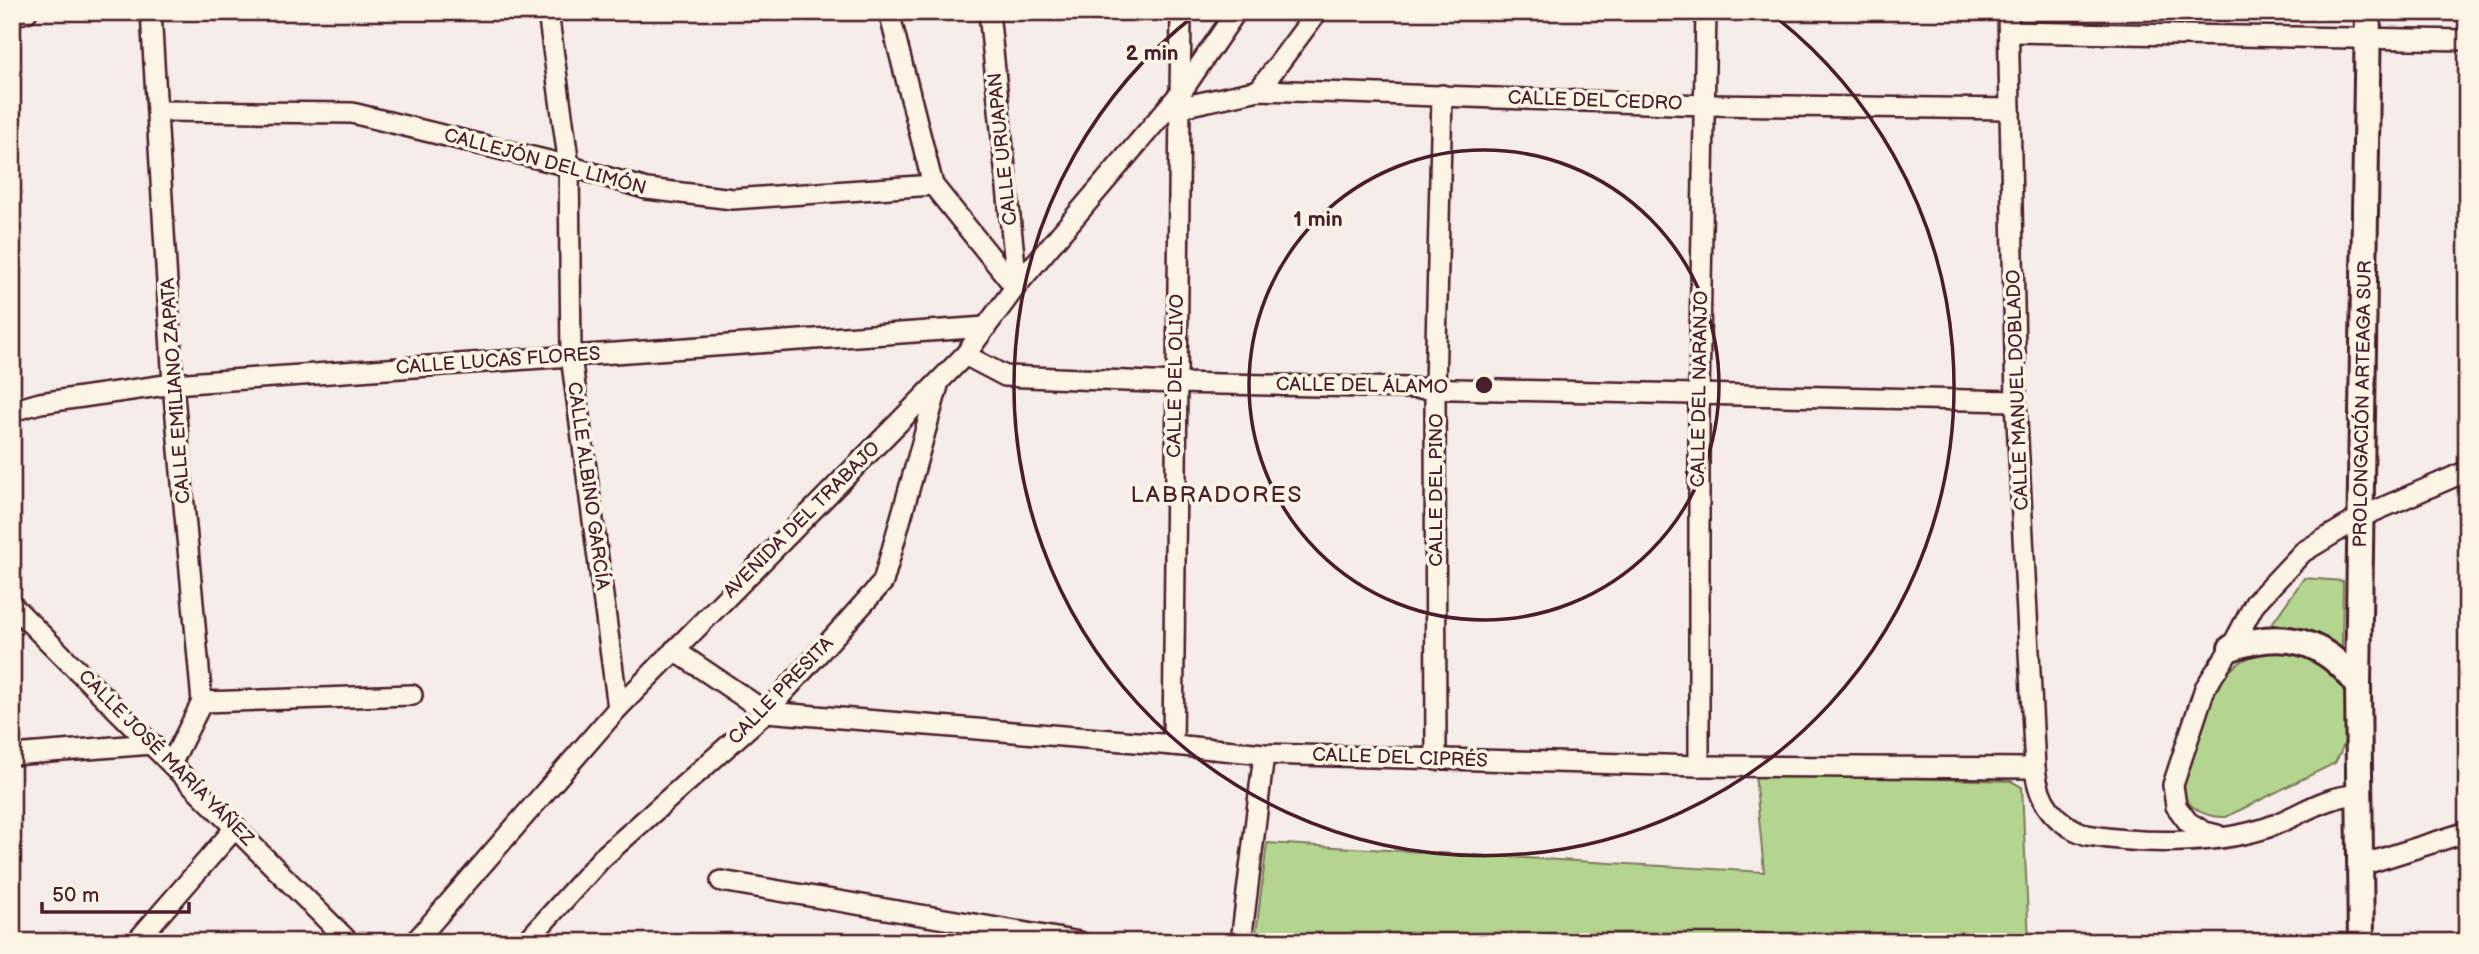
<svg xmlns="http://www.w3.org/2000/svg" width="2479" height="954" font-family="'Balsamiq Sans',sans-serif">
	<rect width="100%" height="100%" fill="#f6ece9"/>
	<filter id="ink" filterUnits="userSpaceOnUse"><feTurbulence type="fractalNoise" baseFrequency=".0143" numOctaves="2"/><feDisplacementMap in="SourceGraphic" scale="14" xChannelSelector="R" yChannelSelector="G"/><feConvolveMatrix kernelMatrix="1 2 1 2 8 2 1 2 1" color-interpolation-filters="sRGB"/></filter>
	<g filter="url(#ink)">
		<!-- green -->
		<g fill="#b3d58f" stroke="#7e7a5d" stroke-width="2">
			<path d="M2304,578L2343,581L2342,648C2320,631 2298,625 2271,625Z"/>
			<path d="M2274,650C2339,652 2368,707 2335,763L2226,817C2204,818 2177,804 2181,777C2184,760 2195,742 2201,727C2208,709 2213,688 2227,674C2239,659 2256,654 2274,650Z"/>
			<path d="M1755,774L2011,781L2022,787L2029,942H1255L1267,843L1764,872Z"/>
		</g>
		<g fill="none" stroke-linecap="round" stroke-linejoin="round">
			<defs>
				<g id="minor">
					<path d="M151,12L173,384L202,702L172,762"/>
					<path d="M548,12L569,166L571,356L618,708"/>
					<path d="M889,12L933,185L1015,287"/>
					<path d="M989,12L1017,285"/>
					<path d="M2008,12L2016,401L2035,768C2038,802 2055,824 2087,835C2141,844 2210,845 2263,829C2297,818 2323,795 2359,795"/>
					<path d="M12,16L27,12"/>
					<path d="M2009,32L2467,40"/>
					<path d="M1259,90L1317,12"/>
					<path d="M1181,107L1259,90L1705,105L2010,109"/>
					<path d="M158,111L352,113L569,166L647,189L733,199L933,185"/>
					<path d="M965,355L1005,376L1176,383L2016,401"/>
					<path d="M12,411L40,403L173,384L986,327"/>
					<path d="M12,605L349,942"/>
					<path d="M674,650L766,712L1173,745L1264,754L1699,766L2035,768"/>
					<path d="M202,702L412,695"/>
					<path d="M1173,745L1181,12"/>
					<path d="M12,755L152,744"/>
					<path d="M1436,760L1435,388L1442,95"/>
					<path d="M1699,766V394L1706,12"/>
					<path d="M2217,835L2205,832L2188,822L2176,806L2173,785L2205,688L2231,648L2255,603L2303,552L2361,517L2467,471"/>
					<path d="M2359,866L2467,832"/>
					<path d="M721,881L1080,942"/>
					<path d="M136,942L236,827"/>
					<path d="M415,942L618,708L965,355L1017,285L1182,91L1236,12"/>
					<path d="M526,942L602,858L766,712L883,582L939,382"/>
					<path d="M1241,942L1264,754"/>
				</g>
				<g id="major">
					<path d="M2231,648C2284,629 2325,640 2358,685"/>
					<path d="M2361,942L2358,685L2368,12"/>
				</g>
			</defs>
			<!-- minor casing -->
			<use href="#minor" stroke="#4a1f2b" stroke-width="24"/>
			<!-- major casing -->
			<use href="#major" stroke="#4a1f2b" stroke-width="30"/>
			<!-- minor -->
			<use href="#minor" stroke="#fcf5e5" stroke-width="19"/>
			<!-- major -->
			<use href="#major" stroke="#fcf5e5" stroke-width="24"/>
		</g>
	</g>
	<!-- distance rings -->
	<g fill="none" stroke="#4a1f2b" stroke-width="3.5">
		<circle cx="1484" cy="385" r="235"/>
		<path d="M1773 15A470 470 0 1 1 1195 15"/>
	</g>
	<g text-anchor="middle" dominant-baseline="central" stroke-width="7" stroke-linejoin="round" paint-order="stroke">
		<!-- street labels -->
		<g font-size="19" fill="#4a1f2b" stroke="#fcf5e5">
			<text transform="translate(1595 101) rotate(2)">CALLE DEL CEDRO</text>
			<text transform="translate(1003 149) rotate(-96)">CALLE URUAPAN</text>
			<text transform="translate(545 162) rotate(15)">CALLEJÓN DEL LIMÓN</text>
			<text transform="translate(498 361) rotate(-4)">CALLE LUCAS FLORES</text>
			<text transform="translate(1176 376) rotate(-89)">CALLE DEL OLIVO</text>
			<text transform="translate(1362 386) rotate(1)">CALLE DEL ÁLAMO</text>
			<text transform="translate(1700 389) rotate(-89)">CALLE DEL NARANJO</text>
			<text transform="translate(2018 390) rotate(-92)">CALLE MANUEL DOBLADO</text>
			<text transform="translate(176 391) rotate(-94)">CALLE EMILIANO ZAPATA</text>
			<text transform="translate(2363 404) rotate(-89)">PROLONGACIÓN ARTEAGA SUR</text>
			<text transform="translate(588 486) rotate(82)">CALLE ALBINO GARCÍA</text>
			<text transform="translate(1436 490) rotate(-90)">CALLE DEL PINO</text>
			<text transform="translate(802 520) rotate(-45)">AVENIDA DEL TRABAJO</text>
			<text transform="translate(781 691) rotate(-46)">CALLE PRESITA</text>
			<text transform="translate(166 758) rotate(45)">CALLE JOSÉ MARÍA YÁÑEZ</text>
			<text transform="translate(1400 758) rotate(2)">CALLE DEL CIPRÉS</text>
		</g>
		<!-- quarter labels -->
		<g font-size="23" letter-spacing="2" fill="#4a1f2b" stroke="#fcf5e5">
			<text x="1217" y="495">LABRADORES</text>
		</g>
	</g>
	<circle cx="1484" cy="385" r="10" fill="#4a1f2b" stroke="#fcf5e5" stroke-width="3.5"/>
	<g font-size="21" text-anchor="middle" font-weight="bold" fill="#4a1f2b" stroke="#fcf5e5" stroke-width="7" stroke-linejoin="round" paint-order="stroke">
		<text x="1152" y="60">2 min</text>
		<text x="1318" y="226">1 min</text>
	</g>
	<!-- margin -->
	<rect width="2479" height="954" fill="none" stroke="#fcf5e5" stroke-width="42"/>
	<rect x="21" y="21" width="2437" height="912" fill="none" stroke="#4a1f2b" stroke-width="2.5" filter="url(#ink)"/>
	<!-- scale -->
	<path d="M42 902v10h147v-10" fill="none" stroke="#4a1f2b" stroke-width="3.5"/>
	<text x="52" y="902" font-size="21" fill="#4a1f2b" stroke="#fcf5e5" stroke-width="5" paint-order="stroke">50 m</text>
</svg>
